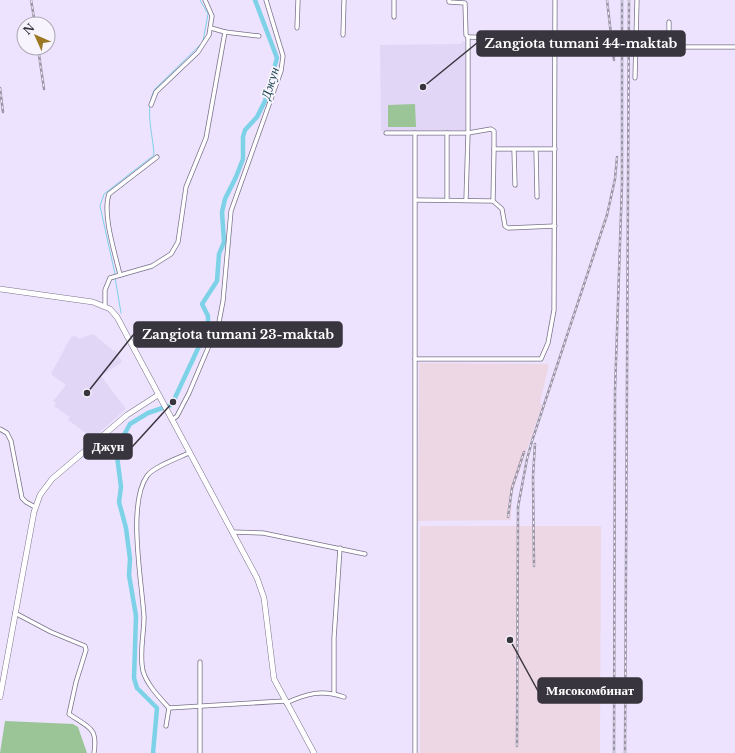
<svg xmlns="http://www.w3.org/2000/svg" width="735" height="753" font-family="'Libre Baskerville',serif">
	<rect width="100%" height="100%" fill="#ede3fe"/>
	<!-- industrial -->
	<g fill="#edd7e5">
		<path d="M419,363L549,364L540,403L542,405L512,494L511,520L418,521Z"/>
		<path d="M420,526H601L600,753H420Z"/>
	</g>
	<!-- built -->
	<g fill="#e2d6f6">
		<path d="M462,41L465,42V130L381,131L380,45L461,44Z"/>
		<path d="M93,334L114,351L115,350L122,362L101,376L126,409L93,438L68,420L70,417L54,406L56,403L53,401L66,385L51,374L71,337L76,336L79,339Z"/>
	</g>
	<!-- green -->
	<g fill="#9bc597">
		<path d="M415,104L416,127H388V105Z"/>
		<path d="M5,721L73,724L78,727L87,753H0Z"/>
	</g>
	<g fill="none" stroke-linecap="round" stroke-linejoin="round">
		<!-- stream -->
		<g stroke="#7ed2e8" stroke-width="1">
			<path d="M200,0L208,14L203,41"/>
			<path d="M115,274L100,206L104,194L154,155C153,134 144,108 155,89L200,45"/>
			<path d="M115,277L121,313"/>
		</g>
		<!-- canal -->
		<path stroke="#7ed2e8" stroke-width="4.5" d="M153,753L157,708L137,688L134,678L136,616L129,575L130,559L126,528L119,502L121,487L117,456L120,442L130,424L148,413L171,405L173,402L208,327V316L202,304L217,281L219,254L224,242L222,212L225,199L236,177L243,159V137L245,130L257,117L265,101L277,58L255,0"/>
		<defs>
			<g id="street">
				<path d="M449,0V2L465,3L466,35L468,37V133L466,200"/>
				<path d="M394,17V0"/>
				<path d="M669,22V45L671,47H735"/>
				<path d="M297,28L298,0"/>
				<path d="M225,32L259,36"/>
				<path d="M343,35L344,0"/>
				<path d="M468,37L555,39"/>
				<path d="M635,78L637,0"/>
				<path d="M151,105L156,92L198,52L209,35L212,16L205,0"/>
				<path d="M386,133H468L491,129L494,131V149H555"/>
				<path d="M494,149L493,201L502,209L505,226L508,228L555,226"/>
				<path d="M514,150L515,185"/>
				<path d="M536,150L537,197"/>
				<path d="M447,199V133"/>
				<path d="M416,200L493,201"/>
				<path d="M120,275C115,253 102,214 109,194L157,157"/>
				<path d="M105,306V290L110,278L152,266L171,254L178,242L186,187L206,138L225,32L211,28"/>
				<path d="M415,359H541L548,343L554,310L555,0"/>
				<path d="M172,420L177,416L189,393L219,322L223,301L231,211L281,71L283,56L266,0"/>
				<path d="M0,429L7,433L11,441L22,498L26,502L35,507"/>
				<path d="M232,532L263,533L365,554"/>
				<path d="M15,613L51,632L85,646L86,650L76,682L69,714C89,728 98,727 94,753"/>
				<path d="M200,662V753"/>
				<path d="M334,693V638L340,548"/>
				<path d="M286,703C306,694 321,689 344,697"/>
				<path d="M169,708L285,701"/>
				<path d="M166,726L169,708C160,698 147,685 143,671C139,653 144,635 144,617C142,582 127,504 147,476C153,467 178,458 189,453"/>
				<path d="M415,753V133"/>
			</g>
			<g id="secondary">
				<path d="M0,289L93,302L110,309L117,317L257,578L264,598L274,679L314,753"/>
				<path d="M0,697L34,512L40,495L52,479L127,415L158,395"/>
			</g>
		</defs>
		<!-- street casing -->
		<use href="#street" stroke="#7a7289" stroke-width="5"/>
		<!-- secondary casing -->
		<use href="#secondary" stroke="#7a7289" stroke-width="6"/>
		<!-- street -->
		<use href="#street" stroke="#fff" stroke-width="3.5"/>
		<!-- secondary -->
		<use href="#secondary" stroke="#fff" stroke-width="5"/>
		<defs>
			<g id="rail">
				<path d="M31,0L35,24"/>
				<path d="M607,0L614,60"/>
				<path d="M38,48L44,89"/>
				<path d="M0,88L3,112"/>
				<path d="M508,517L512,488L524,452"/>
				<path d="M534,566L533,476L535,444"/>
				<path d="M517,746L518,507L527,459L532,441L607,215L615,179L617,157"/>
				<path d="M614,753L615,391L622,184V0"/>
				<path d="M625,753L629,0"/>
			</g>
		</defs>
		<!-- rail casing -->
		<use href="#rail" stroke="#9c95a8" stroke-width="2.5"/>
		<!-- rail -->
		<use href="#rail" stroke="#f7f4fe" stroke-width="1" stroke-dasharray="3" stroke-linecap="butt"/>
	</g>
	<g text-anchor="middle" dominant-baseline="central" stroke-width="3.5" stroke-linejoin="round" paint-order="stroke">
		<!-- water labels -->
		<g font-size="13" font-style="italic" fill="#1b434c" stroke="#f7f4fe">
			<text transform="translate(270 83) rotate(-73)">Джун</text>
		</g>
	</g>
	<!-- callouts -->
	<path fill="none" stroke="#39353f" stroke-width="1.5" d="M423 87L477 43M87 393L134 334M173 402L132 447M510 640L538 691"/>
	<g fill="#39353f" stroke="#f7f4fe" stroke-width="1.5">
		<circle cx="423" cy="87" r="4"/>
		<circle cx="87" cy="393" r="4"/>
		<circle cx="173" cy="402" r="4"/>
		<circle cx="510" cy="640" r="4"/>
	</g>
	<g fill="#39353f" stroke="#39353f" stroke-width="1.5">
		<rect x="477" y="31" width="208" height="25" rx="4"/>
		<rect x="134" y="322" width="208" height="25" rx="4"/>
		<rect x="84" y="434" width="48" height="25" rx="4"/>
		<rect x="538" y="678" width="104" height="25" rx="4"/>
	</g>
	<g font-size="13" text-anchor="middle" font-weight="bold" fill="#fff">
		<text x="581" y="48">Zangiota tumani 44-maktab</text>
		<text x="238" y="339">Zangiota tumani 23-maktab</text>
		<text x="108" y="451">Джун</text>
		<text x="590" y="695">Мясокомбинат</text>
	</g>
	<!-- north arrow -->
	<g transform="translate(36 36) rotate(315)"><circle r="19" fill="#f7f4fe" stroke="#aba8b2"/>
	<path d="M0-3L7 15L0 10L-7 15Z" fill="#9c7823"/>
	<text y="-6" font-size="11" font-weight="bold" text-anchor="middle" fill="#39353f">N</text>
	</g>
</svg>
